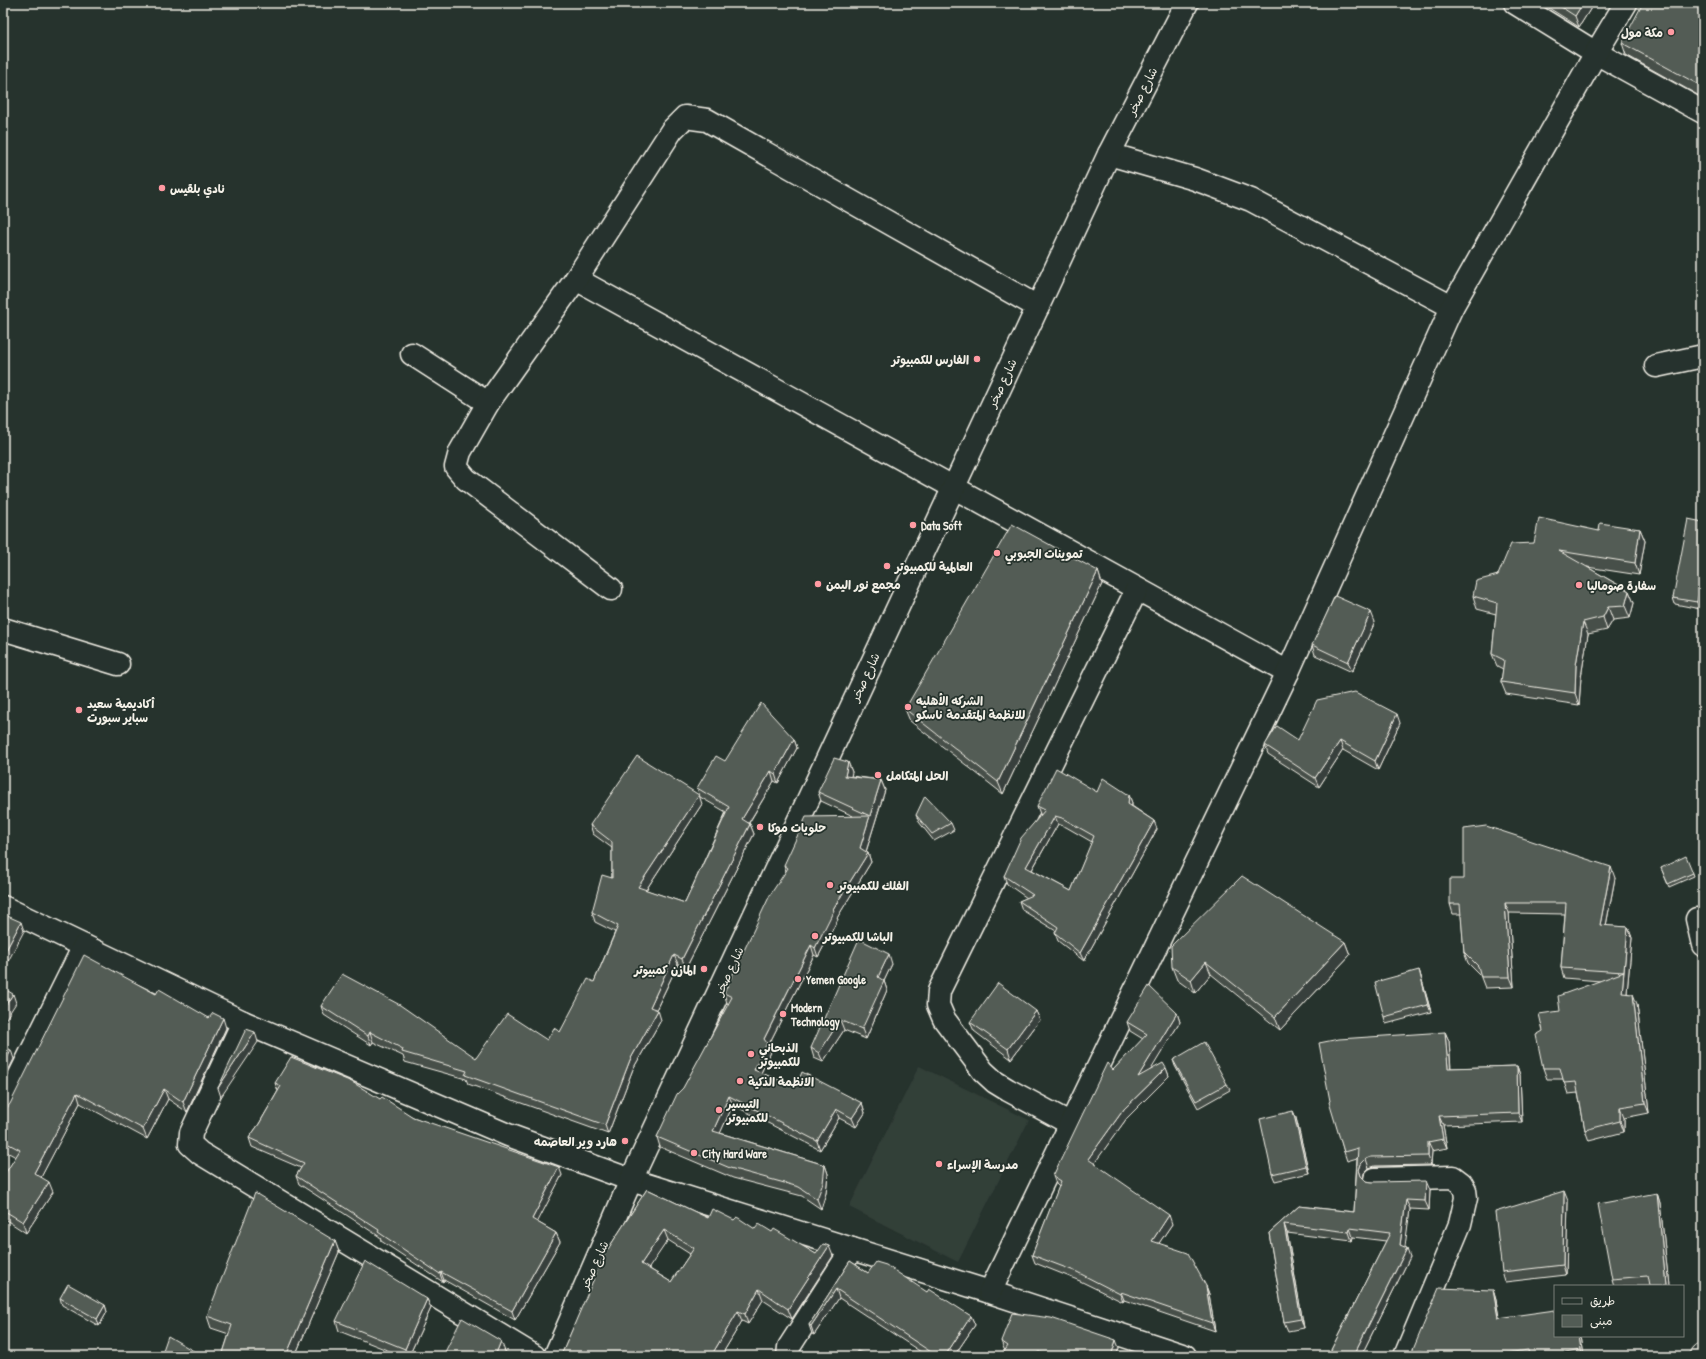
<svg xmlns="http://www.w3.org/2000/svg" width="1706" height="1359" font-family="'Patrick Hand','Playpen Sans Arabic',sans-serif">
	<rect width="100%" height="100%" fill="#26332d"/>
	<filter id="ink" filterUnits="userSpaceOnUse"><feTurbulence type="fractalNoise" baseFrequency=".025" numOctaves="2"/><feDisplacementMap in="SourceGraphic" scale="8" xChannelSelector="R" yChannelSelector="G"/><feConvolveMatrix kernelMatrix="1 2 1 2 8 2 1 2 1" color-interpolation-filters="sRGB"/></filter>
	<g filter="url(#ink)">
		<!-- built -->
		<path fill="#333f39" d="M919,1066L1029,1120L958,1262L849,1207Z"/>
		<g fill="none" stroke-linecap="round" stroke-linejoin="round">
			<defs>
				<g id="minor">
					<path d="M1515,3L1596,53L1703,112"/>
					<path d="M1109,154L1195,179L1251,200L1452,307"/>
					<path d="M576,279L1288,672"/>
					<path d="M412,354L488,403"/>
					<path d="M1656,366L1703,356"/>
					<path d="M611,589L466,479L456,467L460,452L488,403L576,279L672,130L685,117L707,120L1038,307"/>
					<path d="M3,629L118,664"/>
					<path d="M3,907L243,1022L508,1135L631,1180L990,1292L1185,1356"/>
					<path d="M1697,919L1703,945"/>
					<path d="M243,1022L191,1133L190,1144L200,1153L534,1356"/>
					<path d="M3,1109L84,946"/>
					<path d="M1071,1124L1008,1090L995,1082L983,1071L944,1019L938,1005L939,991L1137,589"/>
					<path d="M1375,1179L1453,1177L1461,1183L1465,1190L1466,1198L1460,1224L1405,1356"/>
					<path d="M990,1292L1288,672L1452,307L1596,53L1626,3"/>
					<path d="M555,1356L631,1180L1109,154L1187,3"/>
					<path d="M788,1356L789,1347L852,1249"/>
					<path d="M1702,1356L1703,1355"/>
				</g>
			</defs>
			<!-- minor casing -->
			<use href="#minor" stroke="#f4f1e8" stroke-width="25"/>
			<!-- minor -->
			<use href="#minor" stroke="#26332d" stroke-width="22"/>
		</g>
		<!-- wall -->
		<g fill="#474f49" stroke="#f4f1e8" fill-rule="evenodd">
			<path d="M1541,3H1594L1579,27Z"/>
			<path d="M1703,3V98L1626,55L1622,43Z"/>
			<path d="M1703,522V592L1700,609L1675,604L1673,598Z"/>
			<path d="M1640,529L1645,541L1639,575L1587,567L1629,591L1634,603L1630,618L1613,620L1607,630L1588,634L1581,677L1579,705L1506,694L1501,682L1503,669L1497,666L1492,654L1496,614L1477,609L1473,596L1534,543L1599,531Z"/>
			<path d="M1098,571L1102,584L1003,794L910,721L905,709Z"/>
			<path d="M1375,622L1352,672L1315,655L1312,645Z"/>
			<path d="M1400,723L1378,770L1343,750L1319,787L1268,754L1265,745L1298,740Z"/>
			<path d="M794,739L797,748L778,783L774,781L749,823L750,824L754,834L686,968L678,964L656,1010L661,1020L633,1069L608,1134L468,1084L466,1079L405,1062L403,1056L373,1042L371,1045L324,1015L321,1006L476,1058L547,1040L560,1032L594,982L615,932L595,922L592,912L612,878V848L593,834L590,825L702,804L646,890L685,903L726,812L700,797L697,788Z"/>
			<path d="M848,762L852,772L851,776L881,780L885,790L866,852L868,853L871,862L837,918L838,919L818,957L814,955L768,1046L771,1052L761,1073L796,1087L862,1103L865,1113L856,1127L839,1118L820,1150L733,1105L720,1133L825,1165L828,1174L826,1193L821,1209L802,1196L733,1178L660,1147L657,1137L729,1004L727,1003L724,993L786,871L784,865L853,816L821,801L818,792Z"/>
			<path d="M1097,792L1129,795L1132,803V806L1154,821L1157,829L1084,961L1058,941L1055,933L1056,931L1022,910L1019,901L1027,898L1007,884L1004,876L1041,815L1040,814L1037,806ZM1058,824L1066,827L1092,842L1071,891L1032,870Z"/>
			<path d="M916,815L951,823L954,830L934,841L919,822Z"/>
			<path d="M1661,868L1693,873L1694,876L1669,887Z"/>
			<path d="M1615,878L1606,926L1628,927L1632,938L1627,993L1637,1004L1649,1113L1624,1118V1132L1589,1141L1585,1130L1578,1093L1568,1094L1563,1079H1547L1543,1068V1031L1560,1011L1600,981L1564,978L1561,968L1565,914L1509,913L1514,987L1485,988L1480,975L1468,963L1464,952L1461,914H1453L1450,904Z"/>
			<path d="M1345,942L1350,955L1280,1030L1211,974L1195,993L1177,980L1172,967Z"/>
			<path d="M892,964L884,981L887,990L866,1039L844,1030L823,1062L814,1058L811,1048Z"/>
			<path d="M1419,970L1431,1012L1386,1024L1384,1017Z"/>
			<path d="M1036,1011L1040,1020L1011,1059L974,1031L970,1022Z"/>
			<path d="M1177,1013L1180,1022L1150,1070L1166,1068L1169,1076L1127,1118L1094,1163L1172,1224L1159,1243L1206,1286L1209,1294L1215,1331L1124,1300L1123,1302L1080,1281L1035,1263L1032,1255L1059,1187L1056,1184L1053,1176L1113,1070L1143,1039L1130,1031L1127,1022Z"/>
			<path d="M226,1028L187,1112L168,1099L147,1139L80,1103L41,1177L53,1192L26,1233L3,1218V1177L16,1157L3,1150V1110L6,1109Z"/>
			<path d="M1445,1032L1449,1041L1451,1068L1517,1066L1520,1075L1522,1122L1443,1125L1447,1148L1432,1151L1431,1165L1375,1166L1369,1168L1364,1173L1363,1178L1366,1181L1372,1182L1430,1190L1429,1210L1410,1209L1404,1247L1410,1257L1361,1356H1331L1330,1352L1386,1241L1353,1237L1352,1241L1287,1233L1304,1328L1288,1331L1284,1322L1269,1233L1299,1206L1354,1212L1357,1158L1347,1161L1344,1152L1330,1101Z"/>
			<path d="M1173,1060L1227,1084L1230,1090L1198,1108L1175,1066Z"/>
			<path d="M275,1083L380,1099L413,1117L562,1175L537,1222L556,1233L560,1242L515,1320L444,1280L443,1282L381,1241L380,1237L299,1184L296,1176L301,1168L252,1147L249,1138L259,1124L278,1091Z"/>
			<path d="M1293,1111L1296,1118L1309,1173L1275,1181L1272,1174Z"/>
			<path d="M647,1189L708,1218L734,1220L755,1229L772,1232L816,1254L833,1256L792,1319L763,1300L748,1324L742,1321L721,1356H558L563,1351L608,1249ZM668,1240L690,1254L671,1282L648,1268Z"/>
			<path d="M1657,1193L1660,1203L1669,1286H1614L1612,1279Z"/>
			<path d="M1568,1201L1566,1275L1505,1282L1502,1272Z"/>
			<path d="M335,1241L339,1252L295,1356H222L229,1334L211,1328L207,1316Z"/>
			<path d="M850,1261L868,1273L927,1292L971,1316L975,1325L954,1356H927L839,1298L814,1335L812,1334L809,1325Z"/>
			<path d="M1493,1290L1496,1300L1499,1318L1555,1336H1581L1584,1356H1414L1412,1352Z"/>
			<path d="M60,1298L105,1305L107,1312L99,1326L62,1305Z"/>
			<path d="M427,1299L431,1308L409,1356H402L339,1331L336,1321Z"/>
			<path d="M1001,1341L1119,1348L1116,1356H1001L1005,1350L1004,1349Z"/>
		</g>
		<!-- shaded-wall -->
		<g fill="#39403c" stroke="#f4f1e8">
			<path d="M1583,3H1594L1579,27L1575,16Z"/>
			<path d="M1640,529L1645,541L1639,575L1635,563Z"/>
			<path d="M1098,571L1102,584L1003,794L998,782Z"/>
			<path d="M1703,573V592L1700,609L1697,602Z"/>
			<path d="M1629,591L1634,603L1630,618L1625,606Z"/>
			<path d="M1608,607L1613,620L1607,630L1603,617Z"/>
			<path d="M1371,612L1375,622L1352,672L1348,662Z"/>
			<path d="M1583,622L1588,634L1581,677L1579,705L1575,693L1576,665Z"/>
			<path d="M1397,714L1400,723L1378,770L1375,761Z"/>
			<path d="M794,739L797,748L778,783L775,774Z"/>
			<path d="M1340,741L1343,750L1319,787L1315,778Z"/>
			<path d="M848,762L852,772L849,785L845,776Z"/>
			<path d="M771,771L774,781L745,829L742,819Z"/>
			<path d="M881,780L885,790L864,858L860,848Z"/>
			<path d="M699,795L702,804L642,896L638,887Z"/>
			<path d="M1129,795L1132,803L1131,812L1128,804Z"/>
			<path d="M1055,816L1058,824L1029,875L1026,867Z"/>
			<path d="M1154,821L1157,829L1084,961L1080,953Z"/>
			<path d="M750,824L754,834L686,968L682,959Z"/>
			<path d="M868,853L871,862L837,918L838,919L818,957L815,948L833,909Z"/>
			<path d="M1611,867L1615,878L1604,936L1600,925Z"/>
			<path d="M1505,903L1509,913L1514,987L1510,977Z"/>
			<path d="M21,922L24,931L3,971V956Z"/>
			<path d="M1628,927L1632,938L1626,1004L1622,993Z"/>
			<path d="M1345,942L1350,955L1280,1030L1275,1017Z"/>
			<path d="M811,945L814,955L768,1046L771,1052L758,1079L754,1070L764,1039Z"/>
			<path d="M889,954L892,964L884,981L887,990L866,1039L862,1029L878,977Z"/>
			<path d="M674,955L678,964L653,1016L650,1007Z"/>
			<path d="M1206,962L1211,974L1195,993L1191,980Z"/>
			<path d="M1419,970L1431,1012L1428,1005Z"/>
			<path d="M13,994L16,1003L3,1023V1009Z"/>
			<path d="M1633,994L1637,1004L1649,1113L1645,1103Z"/>
			<path d="M658,1010L661,1020L633,1069L608,1134L605,1125L630,1060Z"/>
			<path d="M1036,1011L1040,1020L1011,1059L1008,1049Z"/>
			<path d="M1177,1013L1180,1022L1141,1086L1138,1077Z"/>
			<path d="M223,1018L226,1028L187,1112L183,1102Z"/>
			<path d="M840,1020L844,1030L823,1062L819,1053Z"/>
			<path d="M255,1032L258,1042L221,1097L218,1088Z"/>
			<path d="M370,1032L373,1042L371,1045L368,1036Z"/>
			<path d="M1445,1032L1449,1041L1451,1077L1448,1068Z"/>
			<path d="M11,1050L14,1059L3,1081V1066Z"/>
			<path d="M1517,1066L1520,1075L1522,1122L1518,1113Z"/>
			<path d="M1166,1068L1169,1076L1127,1118L1091,1168L1088,1159L1124,1109Z"/>
			<path d="M164,1089L168,1099L147,1139L143,1129Z"/>
			<path d="M77,1093L80,1103L38,1183L34,1173Z"/>
			<path d="M729,1096L733,1105L717,1140L713,1131Z"/>
			<path d="M862,1103L865,1113L856,1127L852,1118Z"/>
			<path d="M1620,1107L1624,1118V1132L1620,1121Z"/>
			<path d="M836,1109L839,1118L820,1150L817,1141Z"/>
			<path d="M1293,1111L1296,1118L1309,1173L1306,1166Z"/>
			<path d="M1439,1116L1443,1125L1447,1148L1443,1139Z"/>
			<path d="M1428,1142L1432,1151L1431,1165L1428,1156Z"/>
			<path d="M1366,1159L1369,1168L1364,1173L1363,1179L1361,1176L1359,1170L1361,1164Z"/>
			<path d="M825,1165L828,1174L826,1193L821,1209L817,1199Z"/>
			<path d="M559,1167L562,1175L535,1227L532,1219Z"/>
			<path d="M1426,1181L1430,1190L1429,1210L1425,1201Z"/>
			<path d="M49,1182L53,1192L26,1233L23,1222Z"/>
			<path d="M1564,1191L1568,1201L1566,1275L1563,1265Z"/>
			<path d="M1657,1193L1660,1203L1669,1286H1666Z"/>
			<path d="M1406,1200L1410,1209L1404,1254L1400,1245Z"/>
			<path d="M1169,1215L1172,1224L1155,1249L1152,1241Z"/>
			<path d="M1284,1224L1287,1233L1304,1328L1301,1319Z"/>
			<path d="M1350,1228L1353,1237L1352,1241L1349,1232Z"/>
			<path d="M664,1230L668,1240L645,1274L641,1264Z"/>
			<path d="M556,1233L560,1242L515,1320L512,1311Z"/>
			<path d="M335,1241L339,1252L295,1356H286Z"/>
			<path d="M829,1246L833,1256L792,1319L788,1309Z"/>
			<path d="M1407,1248L1410,1257L1361,1356H1353Z"/>
			<path d="M441,1272L444,1280L443,1282L440,1274Z"/>
			<path d="M1206,1286L1209,1294L1215,1331L1212,1323Z"/>
			<path d="M759,1289L763,1300L748,1324L745,1314Z"/>
			<path d="M836,1289L839,1298L814,1335L811,1326Z"/>
			<path d="M1493,1290L1496,1300L1501,1328L1498,1318Z"/>
			<path d="M1121,1292L1124,1300L1123,1302L1120,1294Z"/>
			<path d="M427,1299L431,1308L409,1356H407L405,1349Z"/>
			<path d="M105,1305L107,1312L99,1326L97,1319Z"/>
			<path d="M738,1311L742,1321L721,1356H711Z"/>
			<path d="M971,1316L975,1325L954,1356H945Z"/>
			<path d="M1579,1336H1581L1584,1356H1583L1581,1350Z"/>
			<path d="M1116,1340L1119,1348L1116,1356H1111Z"/>
			<path d="M501,1341L506,1354L505,1356H495Z"/>
			<path d="M1039,1352L1040,1356H1036Z"/>
		</g>
		<!-- building -->
		<g fill="#525c55" stroke="#f4f1e8" fill-rule="evenodd">
			<path d="M1555,3H1583L1575,16Z"/>
			<path d="M1643,3H1703V87L1622,43Z"/>
			<path d="M1539,518L1599,531L1600,523L1640,529L1635,563L1559,551L1629,591L1625,606L1608,607L1603,617L1583,622L1576,665L1575,693L1501,682L1504,660L1492,654L1497,603L1473,596L1476,581L1498,575L1511,544L1534,543Z"/>
			<path d="M1688,519L1703,522V573L1697,602L1673,598Z"/>
			<path d="M1012,524L1098,571L998,782L905,709Z"/>
			<path d="M1335,596L1371,612L1348,662L1312,645Z"/>
			<path d="M1355,692L1397,714L1375,761L1340,741L1315,778L1265,745L1277,726L1298,740L1317,700Z"/>
			<path d="M761,703L794,739L775,774L771,771L742,819L750,824L682,959L674,955L650,1007L658,1010L630,1060L605,1125L465,1075L467,1071L402,1052L403,1049L370,1032L368,1036L321,1006L342,974L400,1005L476,1058L507,1014L547,1040L554,1028L560,1032L588,979L594,982L618,926L592,912L602,875L612,878V842L590,825L637,756L699,795L638,887L685,903L729,807L697,788L716,756L725,761Z"/>
			<path d="M834,758L848,762L845,776L881,780L860,848L868,853L833,909L834,910L815,948L811,945L764,1039L767,1043L754,1070L796,1087L802,1072L862,1103L852,1118L836,1109L817,1141L729,1096L713,1131L825,1165L823,1183L817,1199L799,1187L730,1168L657,1137L677,1094L683,1088L732,997L724,993L770,895L788,868L784,865L806,817L870,816L818,792Z"/>
			<path d="M1056,768L1097,792L1103,778L1129,795L1128,804L1154,821L1080,953L1055,933L1058,927L1019,901L1033,895L1004,876L1021,838L1045,810L1037,806ZM1055,816L1062,818L1094,836L1071,891L1026,867Z"/>
			<path d="M925,796L951,823L932,834L916,815Z"/>
			<path d="M1486,826L1611,867L1600,925L1628,927L1622,993L1633,994L1645,1103L1620,1107V1121L1585,1130L1576,1082L1564,1083L1560,1068H1543L1536,1035L1543,1031L1539,1014L1560,1011L1558,996L1624,972L1561,968L1566,903H1505L1510,977H1481L1478,966L1464,952L1460,904H1450V879H1464V829Z"/>
			<path d="M1686,856L1693,873L1668,884L1661,868Z"/>
			<path d="M1242,876L1345,942L1275,1017L1206,962L1191,980L1172,967L1171,946Z"/>
			<path d="M3,914L21,922L3,956Z"/>
			<path d="M859,939L889,954L878,977L884,981L862,1029L840,1020L819,1053L811,1048Z"/>
			<path d="M84,955L156,994L159,989L209,1018L213,1013L223,1018L183,1102L164,1089L143,1129L77,1093L34,1173L49,1182L23,1222L3,1210V1177L20,1150L3,1141V1110L6,1109L10,1104Z"/>
			<path d="M1419,970L1428,1005L1384,1017L1375,982Z"/>
			<path d="M998,983L1036,1011L1008,1049L970,1022Z"/>
			<path d="M1149,986L1177,1013L1138,1077L1163,1063L1166,1068L1124,1109L1088,1159L1169,1215L1152,1241L1188,1253L1206,1286L1212,1323L1121,1292L1120,1294L1077,1272L1032,1255L1061,1181L1053,1176L1107,1063L1113,1070L1147,1034L1127,1022Z"/>
			<path d="M3,988L13,994L3,1009Z"/>
			<path d="M246,1029L255,1032L218,1088Z"/>
			<path d="M1445,1032L1448,1068L1517,1066L1518,1113L1439,1116L1443,1139L1428,1142V1156L1371,1157L1366,1159L1361,1164L1359,1170L1361,1176L1366,1181L1372,1182L1426,1181L1425,1201L1406,1200L1400,1245L1407,1248L1353,1356H1337L1330,1352L1390,1233L1350,1228L1349,1232L1284,1224L1301,1319L1284,1322L1269,1233L1299,1206L1354,1212L1358,1148L1344,1152L1329,1102L1330,1101L1319,1043L1339,1039Z"/>
			<path d="M1204,1042L1227,1084L1196,1101L1173,1060Z"/>
			<path d="M3,1046L11,1050L3,1066Z"/>
			<path d="M291,1057L352,1082L380,1099L382,1097L413,1117L559,1167L532,1219L556,1233L512,1311L441,1272L440,1274L378,1232L379,1230L296,1176L304,1163L249,1138L259,1124L281,1086L275,1083Z"/>
			<path d="M1293,1111L1306,1166L1272,1174L1260,1119Z"/>
			<path d="M647,1189L708,1218L712,1209L734,1220L737,1217L755,1229L759,1224L772,1232L774,1229L816,1254L823,1244L829,1246L788,1309L759,1289L745,1314L738,1311L711,1356H558L563,1351L607,1248L608,1249ZM664,1230L694,1248L671,1282L641,1264Z"/>
			<path d="M1564,1191L1563,1265L1502,1272L1495,1212Z"/>
			<path d="M255,1193L335,1241L286,1356H222L232,1325L207,1316Z"/>
			<path d="M1657,1193L1666,1286H1649L1647,1276L1612,1279L1598,1204Z"/>
			<path d="M365,1261L427,1299L405,1349L336,1321Z"/>
			<path d="M850,1261L868,1273L876,1262L886,1265L927,1292L929,1289L971,1316L945,1356H937L836,1289L811,1326L809,1325Z"/>
			<path d="M68,1284L105,1305L97,1319L60,1298Z"/>
			<path d="M1439,1288L1493,1290L1498,1318L1555,1310V1336H1579L1581,1350L1550,1356H1529L1528,1350L1483,1356H1430L1421,1351L1412,1352Z"/>
			<path d="M1012,1313L1051,1318L1116,1340L1111,1356H1052L1039,1352L1036,1356H1001L1008,1346L1001,1341Z"/>
			<path d="M462,1318L501,1341L495,1356H443Z"/>
			<path d="M168,1336L202,1356H161Z"/>
			<path d="M857,1351L873,1356H856Z"/>
			<path d="M1161,1354L1164,1356H1155Z"/>
		</g>
	</g>
	<!-- markers -->
	<g fill="#ff9aa2" stroke="#26332d" stroke-width="1.5">
		<circle cx="1671" cy="32" r="4"/>
		<circle cx="162" cy="188" r="4"/>
		<circle cx="977" cy="359" r="4"/>
		<circle cx="913" cy="525" r="4"/>
		<circle cx="997" cy="553" r="4"/>
		<circle cx="887" cy="566" r="4"/>
		<circle cx="818" cy="584" r="4"/>
		<circle cx="1579" cy="585" r="4"/>
		<circle cx="908" cy="707" r="4"/>
		<circle cx="79" cy="710" r="4"/>
		<circle cx="878" cy="775" r="4"/>
		<circle cx="760" cy="827" r="4"/>
		<circle cx="830" cy="885" r="4"/>
		<circle cx="815" cy="936" r="4"/>
		<circle cx="704" cy="969" r="4"/>
		<circle cx="798" cy="979" r="4"/>
		<circle cx="783" cy="1014" r="4"/>
		<circle cx="751" cy="1054" r="4"/>
		<circle cx="740" cy="1081" r="4"/>
		<circle cx="719" cy="1110" r="4"/>
		<circle cx="625" cy="1141" r="4"/>
		<circle cx="694" cy="1153" r="4"/>
		<circle cx="939" cy="1164" r="4"/>
	</g>
	<g text-anchor="middle" dominant-baseline="central" stroke-width="3.5" stroke-linejoin="round" paint-order="stroke">
		<!-- poi labels -->
		<g font-size="12" font-weight="bold" fill="#f4f1e8" stroke="#26332d" text-anchor="start">
			<text x="1663" y="32" text-anchor="end">مكة مول</text>
			<text x="170" y="188">نادي بلقيس</text>
			<text x="969" y="359" text-anchor="end">الفارس للكمبيوتر</text>
			<text x="921" y="525">Data Soft</text>
			<text x="1005" y="553">تموينات الجبوبي</text>
			<text x="895" y="566">العالمية للكمبيوتر</text>
			<text x="826" y="584">مجمع نور اليمن</text>
			<text x="1587" y="585">سفارة صوماليا</text>
			<text x="916" y="700">الشركه الأهليه<tspan x="916" dy="14">للانظمة المتقدمة ناسكو</tspan></text>
			<text x="87" y="703">أكاديمية سعيد<tspan x="87" dy="14">سباير سبورت</tspan></text>
			<text x="886" y="775">الحل المتكامل</text>
			<text x="768" y="827">حلويات موكا</text>
			<text x="838" y="885">الفلك للكمبيوتر</text>
			<text x="823" y="936">الباشا للكمبيوتر</text>
			<text x="696" y="969" text-anchor="end">المازن كمبيوتر</text>
			<text x="806" y="979">Yemen Google</text>
			<text x="791" y="1007">Modern<tspan x="791" dy="14">Technology</tspan></text>
			<text x="759" y="1047">الذبحاني<tspan x="759" dy="14">للكمبيوتر</tspan></text>
			<text x="748" y="1081">الانظمة الذكية</text>
			<text x="727" y="1103">التيسير<tspan x="727" dy="14">للكمبيوتر</tspan></text>
			<text x="617" y="1141" text-anchor="end">هارد وير العاصمه</text>
			<text x="702" y="1153">City Hard Ware</text>
			<text x="947" y="1164">مدرسة الإسراء</text>
		</g>
		<!-- street labels -->
		<g font-size="12" fill="#f4f1e8" stroke="#26332d">
			<text transform="translate(1142 91) rotate(-63)">شارع صخر</text>
			<text transform="translate(1002 383) rotate(-65)">شارع صخر</text>
			<text transform="translate(865 677) rotate(-65)">شارع صخر</text>
			<text transform="translate(729 971) rotate(-65)">شارع صخر</text>
			<text transform="translate(594 1265) rotate(-66)">شارع صخر</text>
		</g>
	</g>
	<!-- margin -->
	<rect width="1706" height="1359" fill="none" stroke="#26332d" stroke-width="16"/>
	<rect x="8" y="8" width="1690" height="1343" fill="none" stroke="#f4f1e8" stroke-width="1.5" filter="url(#ink)"/>
	<!-- legend -->
	<rect x="1554" y="1285" width="130" height="52" fill="#26332d" stroke="#787f78"/>
	<rect x="1562" y="1298" width="20" height="6" fill="#26332d" stroke="#787f78"/>
	<text x="1590" y="1305" font-size="12" fill="#f4f1e8">طريق</text>
	<rect x="1562" y="1315" width="20" height="12" fill="#525c55" stroke="#787f78"/>
	<text x="1590" y="1325" font-size="12" fill="#f4f1e8">مبنى</text>
</svg>
